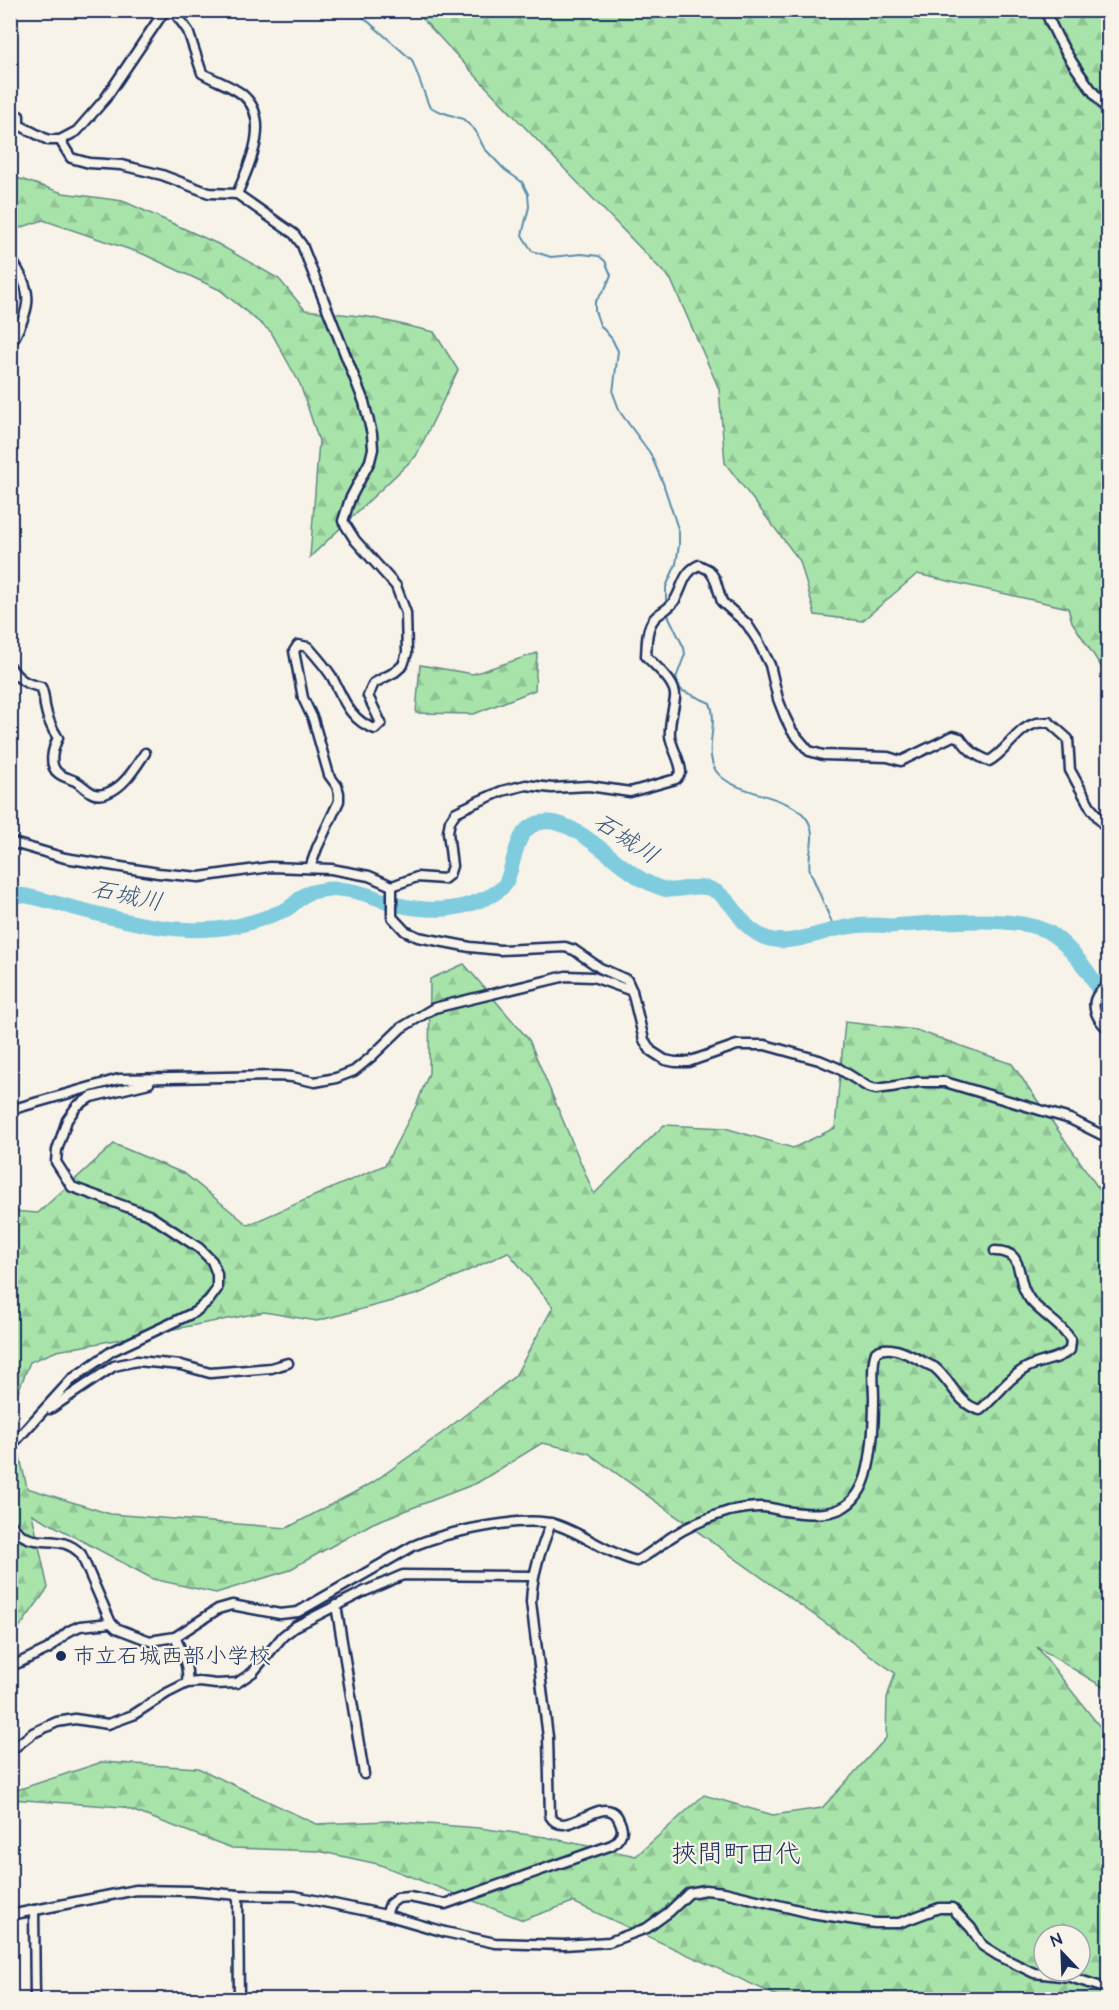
<svg xmlns="http://www.w3.org/2000/svg" width="1119" height="2010" font-family="'Architects Daughter','Klee One',sans-serif">
	<defs>
		<pattern id="forest-firs" width="22" height="20" patternUnits="userSpaceOnUse" patternTransform="scale(1.5)"><rect width="22" height="20" fill="#a8e4aa"/><path d="M5 1l3.5 6h-7zM16 11l3.5 6h-7z" fill="#90c495"/></pattern>
	</defs>
	<rect width="100%" height="100%" fill="#f7f3e8"/>
	<filter id="ink" filterUnits="userSpaceOnUse"><feTurbulence type="fractalNoise" baseFrequency=".0167" numOctaves="2"/><feDisplacementMap in="SourceGraphic" scale="12" xChannelSelector="R" yChannelSelector="G"/><feConvolveMatrix kernelMatrix="1 2 1 2 8 2 1 2 1" color-interpolation-filters="sRGB"/></filter>
	<g filter="url(#ink)">
		<!-- forest -->
		<g fill="url(#forest-firs)" stroke="#628a84" stroke-width="1.5" fill-rule="evenodd">
			<path d="M415,11H1108V677L1072,622L1068,608L917,574L862,621L815,615L800,561L725,463L719,389L671,280L490,91Z"/>
			<path d="M11,176L63,193L123,201L218,244L279,279L305,310L369,317L434,332L458,370L416,456L310,557L319,441L300,384L271,332L220,290L143,254L43,220L11,231Z"/>
			<path d="M537,653L535,690L474,714L416,713L420,665L473,674Z"/>
			<path d="M464,964L529,1040L594,1194L664,1125L725,1128L793,1148L835,1128L845,1022L916,1030L1012,1064L1108,1202V1690L1037,1647L1108,1737V1999H784L573,1902L523,1920L378,1864L318,1851L232,1848L123,1807L11,1799V1792L102,1762L198,1768L316,1824L388,1821L479,1828L545,1837L636,1856L704,1795L773,1815L822,1808L886,1738L887,1698L895,1673L588,1453L542,1443L477,1483L373,1523L287,1571L216,1593L153,1579L32,1514L48,1588L11,1639L10,1414L27,1488L110,1514L287,1528L372,1483L442,1433L515,1376L553,1307L508,1252L418,1294L317,1321L264,1312L57,1351L30,1362L11,1409V1211L38,1213L114,1144L185,1174L248,1225L385,1165L416,1106L429,1073L430,979ZM1044,1935H1080V1971H1044Z"/>
		</g>
		<g fill="none" stroke-linecap="round" stroke-linejoin="round">
			<!-- stream -->
			<g stroke="#588dab" stroke-width="2">
				<path d="M355,10L412,60L429,106L438,111L463,119L475,130L484,148L505,170L522,182L528,194L529,207L522,235L532,251L551,257L581,254L599,256L605,261L611,275L605,289L595,302V311L600,325L612,339L618,351L613,393L620,412L650,453L663,483L679,532V545L676,564L666,587V605"/>
				<path d="M667,613L684,648L685,654L676,678L681,690L710,703C719,725 703,750 716,771C735,799 809,792 812,834C813,846 807,858 810,871L835,930"/>
			</g>
			<!-- river -->
			<path stroke="#80ccdf" stroke-width="15" d="M10,894L27,896C95,911 166,940 236,926C251,923 274,915 287,909C294,905 299,898 306,894C313,891 327,889 335,889C355,889 373,897 391,903C415,910 444,912 467,905C479,901 498,895 505,884C517,864 512,825 544,822C576,819 615,864 643,880C651,884 661,890 670,890C687,890 701,882 717,892C738,906 740,928 766,938C788,946 815,934 837,929C854,925 872,924 890,926C931,924 1020,912 1053,935C1066,944 1079,960 1088,972C1096,983 1101,997 1108,1008"/>
			<defs>
				<g id="minor">
					<path d="M173,10L188,31L202,73C215,81 231,85 243,95C272,120 249,166 237,194"/>
					<path d="M1045,10C1060,48 1083,80 1108,111"/>
					<path d="M10,112L19,116V125"/>
					<path d="M10,124L19,125L48,140H60L77,131L105,99L165,10"/>
					<path d="M60,140L71,158L89,163L121,165L162,175L209,193L237,194L294,234L302,245L364,402L372,434L373,449L370,461L350,499L343,521L355,540L396,586L406,613L407,653L403,665L395,672L374,683L368,696L381,723L375,729C350,721 343,698 332,677C325,666 316,656 308,647L298,645L294,651L303,698L313,719L329,775L337,786L339,793V801L317,848L310,868"/>
					<path d="M10,258C37,295 29,309 10,346"/>
					<path d="M10,667C19,680 26,684 41,687C44,693 44,699 45,706C47,717 52,729 58,738C53,748 48,765 58,773C63,777 69,778 75,781C87,787 91,799 107,793C124,787 135,768 145,753"/>
					<path d="M10,842L65,858L158,873L199,877L270,867L331,869L369,876L392,886"/>
					<path d="M392,886L417,877L444,879L449,875L452,866L448,832L450,821L456,812L477,802L502,791L526,785L552,788L589,786L630,792L676,779L681,772C680,759 672,749 670,736C669,722 673,712 675,698C677,683 656,667 646,656C647,644 646,629 654,619C659,612 669,610 675,600C683,587 683,572 699,565L709,570L715,579L722,602L747,624L758,641L770,665L778,699L785,717L792,731L809,751L823,755L888,757L901,761L953,736L960,738C968,750 975,755 989,761C1006,752 1016,730 1034,724C1038,722 1044,723 1049,722L1068,739L1070,770L1091,808L1108,830"/>
					<path d="M392,886V917L405,931L418,937L470,947L500,950L565,947L574,950L600,968L627,980L632,991L644,1040L651,1051L665,1060L675,1062H688L737,1045H765L819,1060L838,1068L868,1087L876,1089L891,1087L918,1082H945L1070,1119L1108,1138"/>
					<path d="M1108,985C1105,988 1099,992 1097,996C1090,1007 1099,1022 1108,1028"/>
					<path d="M10,1110L119,1079L277,1076L292,1077L315,1082L336,1078L354,1071L371,1057L401,1028L434,1008L566,976L593,977L632,991"/>
					<path d="M50,1409L114,1366L137,1361L181,1365L210,1373L271,1368L288,1363"/>
					<path d="M10,1447L72,1379L112,1351L195,1312L209,1300L217,1289V1274L212,1261L199,1248L149,1215L72,1187L56,1162L57,1150L67,1120L77,1106L91,1097L149,1083"/>
					<path d="M10,1523C32,1555 57,1529 81,1554L111,1623L116,1628L150,1641L175,1637L218,1609L232,1605L280,1614L298,1612L413,1546C444,1533 525,1514 557,1525C584,1534 608,1554 636,1561C649,1555 659,1546 670,1538C688,1526 709,1517 729,1511C739,1509 751,1507 761,1507C768,1507 776,1509 784,1511C821,1516 853,1518 866,1476C873,1451 874,1423 874,1398C874,1383 871,1366 876,1352C893,1341 918,1361 934,1367C951,1380 958,1405 980,1410C996,1397 1008,1378 1026,1368C1040,1360 1057,1361 1070,1350L1071,1340C1060,1323 1044,1316 1031,1301C1013,1280 1028,1251 995,1251"/>
					<path d="M336,1605L364,1774"/>
					<path d="M175,1637C182,1652 189,1666 187,1683"/>
					<path d="M10,1667L48,1649L69,1631L80,1626L111,1623"/>
					<path d="M10,1751L33,1733L57,1722L75,1719L108,1724L133,1715L167,1693L187,1683L200,1682L216,1684L237,1683L253,1672L283,1636L296,1626L363,1592L403,1575L533,1576"/>
					<path d="M238,1895L239,2000"/>
					<path d="M34,1910L35,2000"/>
					<path d="M10,1915L136,1890L193,1891L238,1895L295,1896L386,1915L445,1932L495,1943L564,1945L609,1942L647,1928L669,1912L689,1893L705,1890L724,1892L811,1913L875,1923H899L939,1908H952L971,1928L983,1946L999,1956L1034,1973L1070,1977L1108,1989"/>
					<path d="M386,1915L390,1904L398,1898L409,1897L445,1904L612,1845C617,1841 622,1836 622,1830C622,1825 619,1820 617,1816C601,1794 565,1842 550,1816L548,1737L531,1602C532,1574 541,1549 551,1523"/>
				</g>
			</defs>
			<!-- minor casing -->
			<use href="#minor" stroke="#1b2f5e" stroke-width="13"/>
			<!-- minor -->
			<use href="#minor" stroke="#f7f3e8" stroke-width="8"/>
		</g>
	</g>
	<!-- markers -->
	<circle fill="#1b2f5e" stroke="#f7f3e8" stroke-width="2" cx="61" cy="1656" r="6"/>
	<g text-anchor="middle" dominant-baseline="central" stroke-width="4.5" stroke-linejoin="round" paint-order="stroke">
		<!-- poi labels -->
		<g font-size="22" fill="#1b2f5e" stroke="#f7f3e8" text-anchor="start">
			<text x="73" y="1656">市立石城西部小学校</text>
		</g>
		<!-- water labels -->
		<g font-size="24" font-style="italic" fill="#34567e" stroke="#f7f3e8">
			<text transform="translate(626 839) rotate(33)">石城川</text>
			<text transform="translate(127 896) rotate(12)">石城川</text>
		</g>
		<!-- quarter labels -->
		<g font-size="26" fill="#1b2f5e" stroke="#f7f3e8">
			<text x="736" y="1854">挾間町田代</text>
		</g>
	</g>
	<!-- margin -->
	<rect width="1119" height="2010" fill="none" stroke="#f7f3e8" stroke-width="36"/>
	<rect x="18" y="18" width="1083" height="1974" fill="none" stroke="#1b2f5e" stroke-width="2" filter="url(#ink)"/>
	<!-- north arrow -->
	<g transform="translate(1062 1953) rotate(337)"><circle r="28" fill="#f7f3e8" stroke="#9fa5b1" stroke-width="1.5"/>
	<path d="M0-4.5L10 22L0 15L-10 22Z" fill="#1b2f5e"/>
	<text y="-9" font-size="16" font-weight="bold" text-anchor="middle" fill="#1b2f5e">N</text>
	</g>
</svg>
